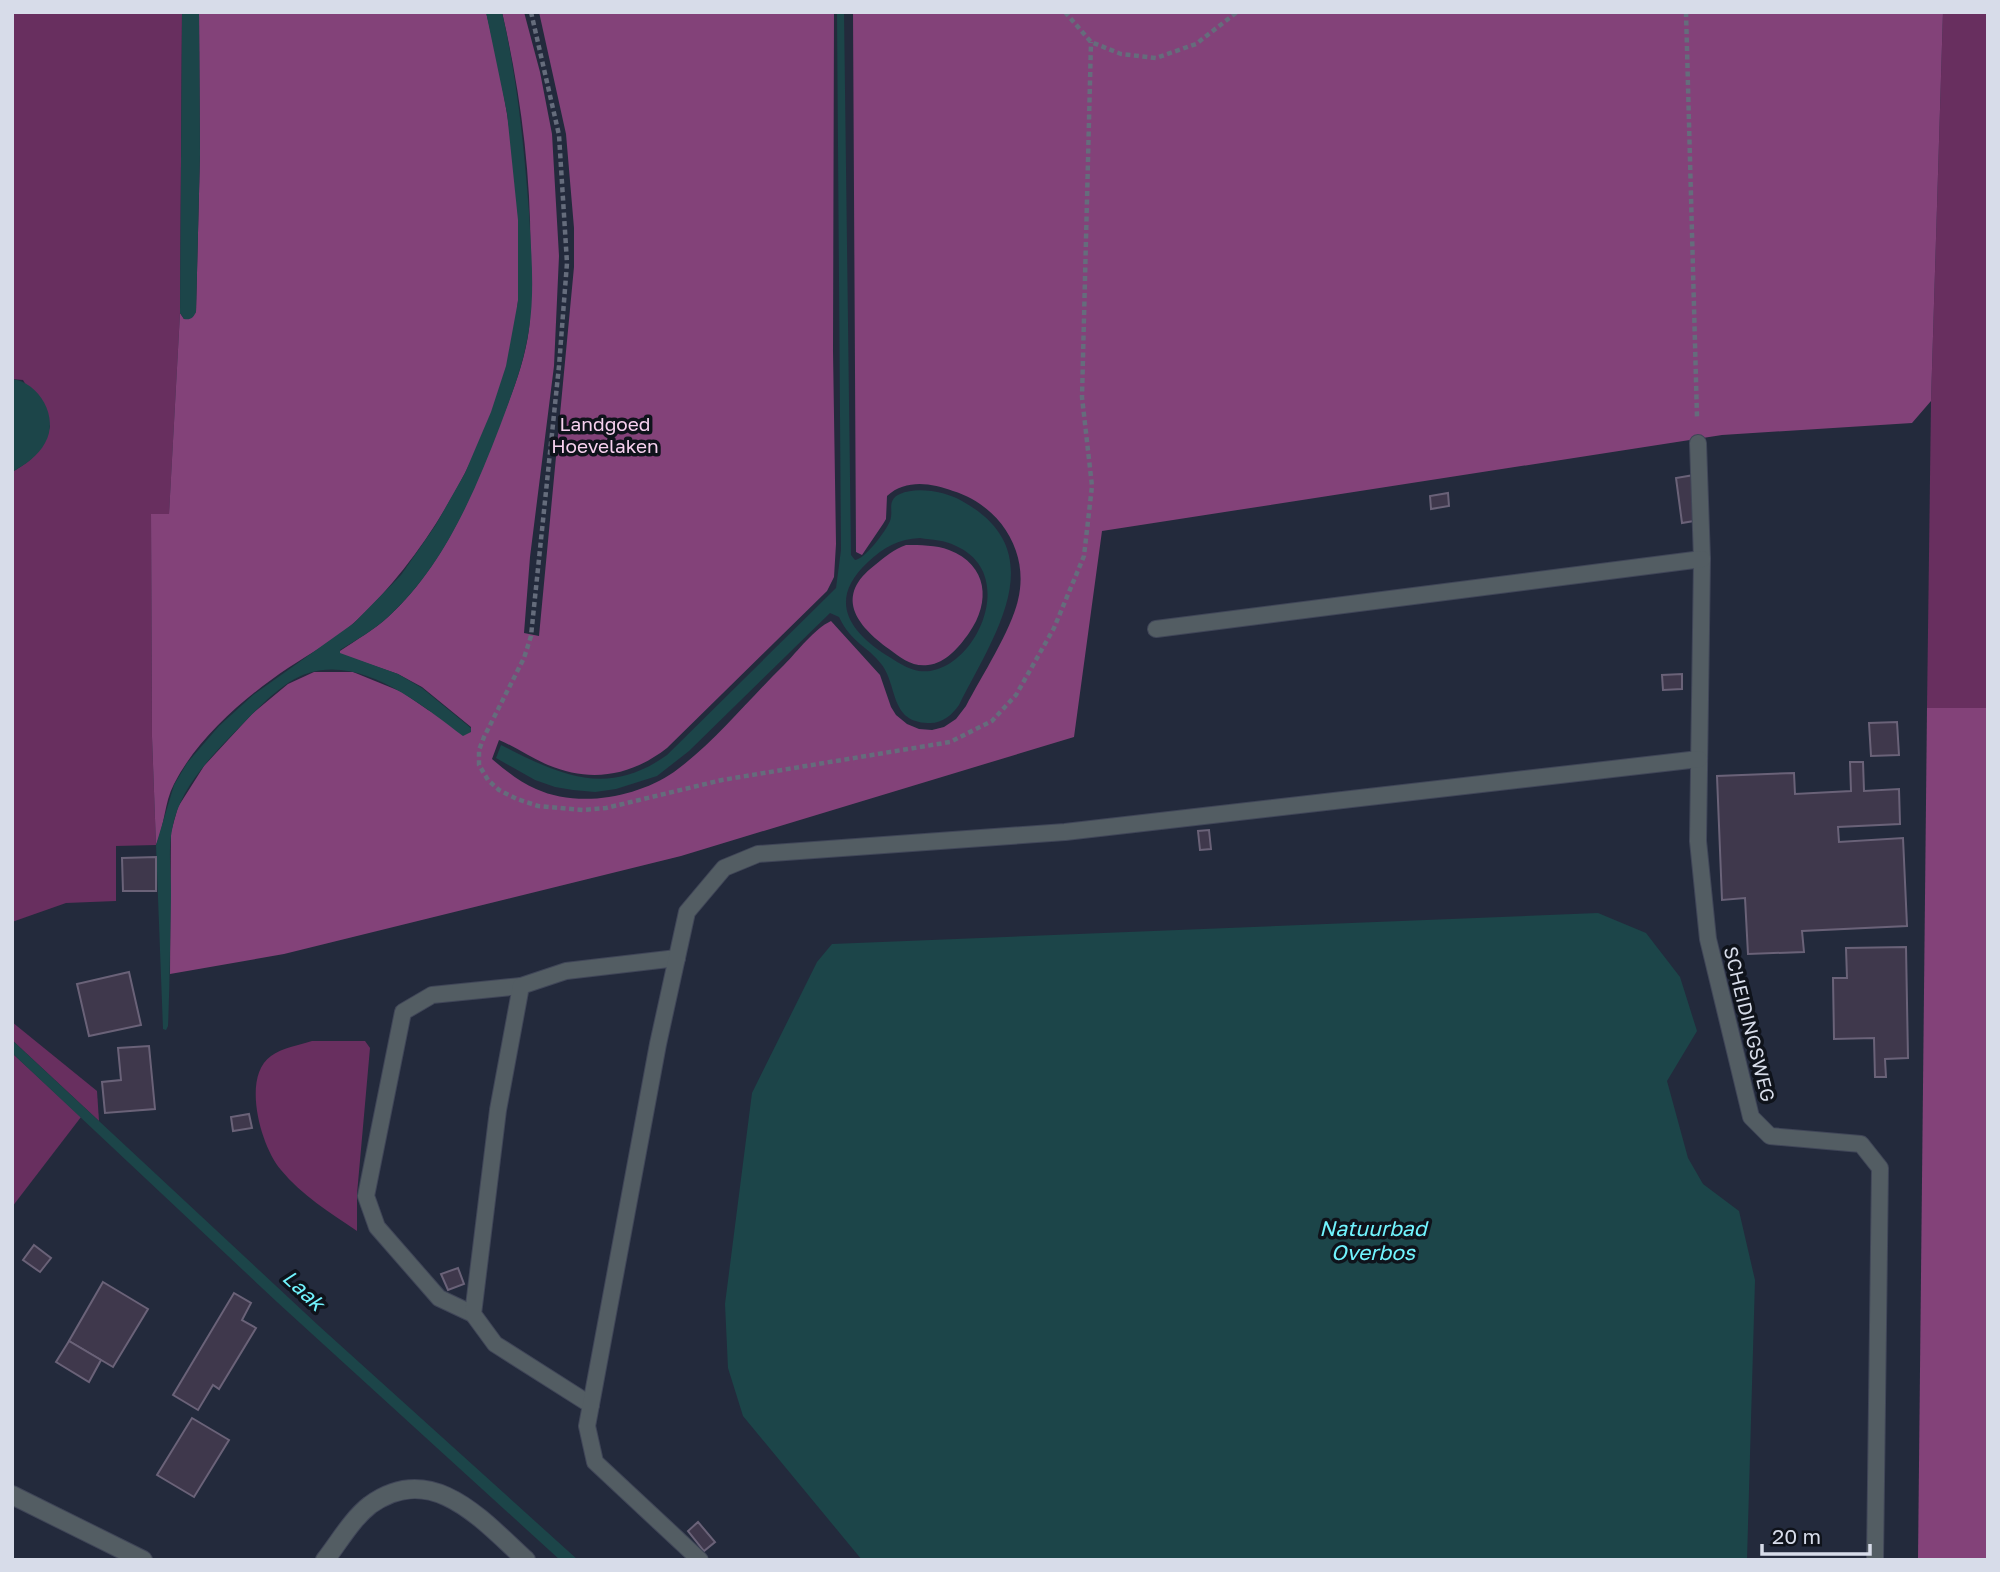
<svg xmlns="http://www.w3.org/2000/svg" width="2000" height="1572" font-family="'Golos Text',sans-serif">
	<rect width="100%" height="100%" fill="#232a3c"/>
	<!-- green -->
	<g fill="#682f5f">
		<path d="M12,12H182L180,313L169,515L151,514L152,737L156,845L116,846V901L66,903L12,922V472C32,461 45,448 50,426L23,380L12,379Z"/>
		<path d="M1943,12H1988V708H1927L1931,401Z"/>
		<path d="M12,1022L97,1091L99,1121L12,1040Z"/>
		<path d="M312,1041H365L370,1048L357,1194V1231C331,1213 301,1195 281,1170C261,1147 241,1077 271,1056C282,1048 299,1045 312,1041Z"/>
		<path d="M12,1053L81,1117L12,1207Z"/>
	</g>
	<!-- forest -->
	<g fill="#834279">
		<path d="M199,12H486C509,105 524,205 518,300C511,410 437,546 357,620C337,639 311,653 288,668C245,697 198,737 174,784C164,803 165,825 156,845L152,737L151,514H169L180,313L184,319L196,312L200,154Z"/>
		<path d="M502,12H524L540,72L552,134L559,256L554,366L530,557L524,633L539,636L574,267V228L566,134L539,12H834L833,351L836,544L834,577L827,591L667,748C631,776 591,783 548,765C531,758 516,747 499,740L492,759C506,771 520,782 536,789C578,808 636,798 674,772C715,742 748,700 784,665C798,651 814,629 831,621L880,675L891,707L896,715L907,724L919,729L932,730L944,727L956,719L966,706C981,677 1011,631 1018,600C1030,551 999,505 953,491C931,483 906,479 887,496L886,519L883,524L862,555L856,552L853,12H1943L1931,401L1912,423L1722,435L1102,531L1074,737L681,856L284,954L170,974L171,832L178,807L204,766L252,714L288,684L314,672H353L402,692L428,710L471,732V727L422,687L398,674L340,654V651C356,640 374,630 388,617C444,566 475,490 501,421C513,391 525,361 529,329C531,312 530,294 530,276C533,189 522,98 502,12Z"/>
		<path d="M906,545C920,545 936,545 949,550C988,565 991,602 969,633C959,647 946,663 928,665C912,667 901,658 889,649C856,625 834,596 875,565C885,557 894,549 906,545Z"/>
		<path d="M1927,708H1988V1560H1918Z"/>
	</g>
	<!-- water -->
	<g fill="#1c4549" fill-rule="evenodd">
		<path d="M182,12H199L200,154L196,312C193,318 191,320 184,319L180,313Z"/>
		<path d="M486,12H502C517,78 524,145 529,212C531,251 535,291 529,329C524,363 512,394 500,426C474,494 443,567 388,617C374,630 356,640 340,650V653L398,674L422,688L471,728V732L463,736C417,701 347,643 288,683C266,698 248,719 230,737C204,764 178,793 172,830C168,850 171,873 171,894C170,938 170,982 168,1026L166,1030L163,1029L156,845L174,785L187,763L219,726L253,695L354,623L401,575L435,526L465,473L491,412L506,366L518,301V220L507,113Z"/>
		<path d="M837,12H844L851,555L855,560C865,559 886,531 890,521C894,511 886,500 900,494C917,486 947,492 962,501C1055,552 993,637 959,705C952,715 942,724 928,723C890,722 898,687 882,665C867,645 852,644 839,617L830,613L689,751L657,776L616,789L595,792L573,790L555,787L535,780L496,758L501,745C560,775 607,798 667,755L836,588L841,550ZM920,538C932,540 945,540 956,546C1022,575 972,678 919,671C907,669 896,661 886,655C846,629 829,598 868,562C884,547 899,539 920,538Z"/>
		<path d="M12,379C39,382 60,418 45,443C38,456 25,465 12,472Z"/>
		<path d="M1598,913L1646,933L1680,977L1697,1031L1667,1081L1688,1158L1703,1184L1739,1211L1755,1280L1747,1560H862L743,1416L728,1368L725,1304L752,1093L817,962L832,944Z"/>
		<path d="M12,1040L319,1326L578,1560H560L277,1302L12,1053Z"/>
	</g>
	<!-- building -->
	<g fill="#3f384c" stroke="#6a6278" stroke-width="2">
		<path d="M1694,475L1700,520L1682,523L1676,478Z"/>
		<path d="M1448,493L1449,506L1431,509L1430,496Z"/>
		<path d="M1682,674V689L1663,690L1662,675Z"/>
		<path d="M1897,722L1899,755L1871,756L1869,723Z"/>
		<path d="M1850,762H1863L1864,791L1899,789L1900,824L1838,827L1839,842L1903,838L1907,926L1802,931L1804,952L1748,954L1745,898L1722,900L1717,776L1794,773L1795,794L1851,791Z"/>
		<path d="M1209,830L1211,849L1200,850L1198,831Z"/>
		<path d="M156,857V891H123L122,858Z"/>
		<path d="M1906,947L1908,1058L1885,1059L1886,1077H1875L1874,1038L1834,1039L1833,978H1847L1846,948Z"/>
		<path d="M129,972L141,1025L89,1036L77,984Z"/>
		<path d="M149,1046L155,1109L105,1113L102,1082L121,1080L118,1048Z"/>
		<path d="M249,1114L252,1128L233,1131L231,1117Z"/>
		<path d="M34,1245L51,1258L40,1272L23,1260Z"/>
		<path d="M458,1268L464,1284L448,1290L441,1274Z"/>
		<path d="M103,1282L148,1309L113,1367L69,1341Z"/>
		<path d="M234,1293L251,1303L242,1320L256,1328L219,1389L213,1385L198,1410L173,1395Z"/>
		<path d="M69,1341L101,1360L89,1382L56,1362Z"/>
		<path d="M192,1418L229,1440L194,1497L157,1475Z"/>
		<path d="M698,1522L715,1542L704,1551L688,1531Z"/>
	</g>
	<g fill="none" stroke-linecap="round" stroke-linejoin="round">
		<defs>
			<g id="lane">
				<path d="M1698,443L1702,559L1698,841L1708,939L1751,1117L1770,1136L1861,1144L1880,1168L1875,1560"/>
				<path d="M1156,629L1702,559"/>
				<path d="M473,1314L439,1298L377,1227L366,1196L403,1012L432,995L521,986"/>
				<path d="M591,1405L495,1344L473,1314L498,1110L521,986L566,971L677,958"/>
				<path d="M700,1560L595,1462L587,1426L658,1044L687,912L724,868L758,854L1065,832L1699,759"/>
			</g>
			<g id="street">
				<path d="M12,1495L143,1560"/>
				<path d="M325,1560C339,1542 352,1519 370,1505C432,1460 482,1520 526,1560"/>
			</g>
		</defs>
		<!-- lane casing -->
		<use href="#lane" stroke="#404658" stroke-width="18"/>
		<!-- street casing -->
		<use href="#street" stroke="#404658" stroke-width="20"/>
		<!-- path -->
		<g stroke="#656c7c" stroke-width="4.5" stroke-dasharray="5 3.5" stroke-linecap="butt">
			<path d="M531,12L559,135L567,263L559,366L531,636L524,658L484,737L479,750V765L488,780L499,790L517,799L538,806L583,810L606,808L722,780L950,742L992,721L1016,695L1054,628L1084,556L1092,486L1082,397L1091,42"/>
			<path d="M1065,12L1091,42L1121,54L1156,58L1196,44L1237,12"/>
			<path d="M1686,12L1697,417"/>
		</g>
		<!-- lane -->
		<use href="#lane" stroke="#535d63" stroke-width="16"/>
		<!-- street -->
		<use href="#street" stroke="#535d63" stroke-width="18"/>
	</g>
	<g text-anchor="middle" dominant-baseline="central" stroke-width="7" stroke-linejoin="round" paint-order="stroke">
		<!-- park labels -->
		<g font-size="19" fill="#f7d1ef" stroke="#0f131b">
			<text x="605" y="423">Landgoed<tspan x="605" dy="22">Hoevelaken</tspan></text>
		</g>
		<!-- street labels -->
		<g font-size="19" fill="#d7dce9" stroke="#0f131b">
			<text transform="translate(1750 1024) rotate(76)">SCHEIDINGSWEG</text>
		</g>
		<!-- water labels -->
		<g font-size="21" font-style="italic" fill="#71f4fe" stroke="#0f131b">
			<text x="1373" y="1228">Natuurbad<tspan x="1373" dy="24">Overbos</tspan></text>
			<text transform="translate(304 1290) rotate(43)">Laak</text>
		</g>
	</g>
	<!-- border -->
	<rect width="2000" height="1572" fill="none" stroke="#d7dce9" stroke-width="28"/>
	<!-- scale -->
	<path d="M1762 1544v10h108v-10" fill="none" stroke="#d7dce9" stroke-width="3.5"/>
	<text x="1772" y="1544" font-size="21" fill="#d7dce9" stroke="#0f131b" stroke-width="5" paint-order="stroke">20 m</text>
</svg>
